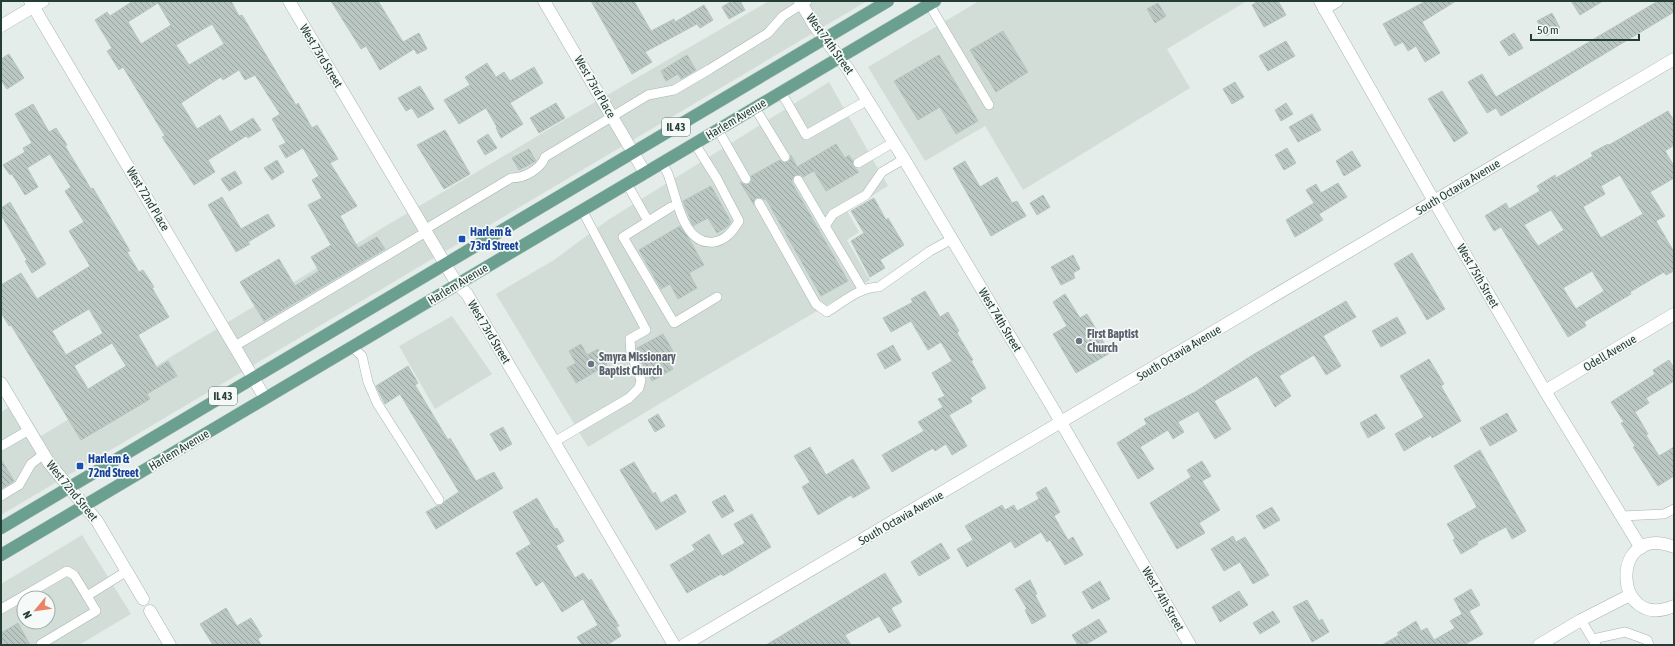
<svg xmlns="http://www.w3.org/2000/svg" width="1675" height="646" font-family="'Asap Condensed',sans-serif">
	<defs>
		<pattern id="building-back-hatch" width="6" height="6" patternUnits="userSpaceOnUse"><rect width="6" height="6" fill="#bac7c2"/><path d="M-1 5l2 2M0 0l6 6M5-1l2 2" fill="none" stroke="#97a39e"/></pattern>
	</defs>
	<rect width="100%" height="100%" fill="#e4ede9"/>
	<!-- built -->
	<g fill="#d2ddd8" fill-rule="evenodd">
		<path d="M769,1H867L1,515V412L19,401L41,436L389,224L578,112Z"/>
		<path d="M979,1H1247L1167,49L1190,88L1023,190L985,126L925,161L868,67Z"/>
		<path d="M829,82L888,186L847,211L859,232L847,240L870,280L699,380L588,447L496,294L554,260L608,220Z"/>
		<path d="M452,316L492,374L435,409L399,346Z"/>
		<path d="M82,535L131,614L79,645H1V584ZM24,598H48V622H24Z"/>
	</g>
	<!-- building -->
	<g fill="url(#building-back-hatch)" stroke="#b7c6bf" fill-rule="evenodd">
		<path d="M133,1H231L239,16L242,15L296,105L298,103L312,128L317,125L338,159L330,163L357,206L340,216L358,248L377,237L385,249L264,321L240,282L279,259L295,286L319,271L311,257L331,245L308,205L322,198L312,180L319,176L303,148L286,158L279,146L286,143L272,119L280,114L255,75L245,80L239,70L223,80L221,77L181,103L197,129L220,115L230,132L253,118L261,130L248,138L246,136L208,160L215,172L194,185L162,137L165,136L123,67L119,70L107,51L112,48L95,20L107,12L110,16ZM158,3L171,25L141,44L128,22ZM212,24L224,44L189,65L176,45Z"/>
		<path d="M331,1H378L403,42L419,33L427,49L417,54L414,49L380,70L366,46L361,49Z"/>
		<path d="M591,1H634L651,31L674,19L675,22L704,5L713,20L700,28L697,24L645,52L652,62L632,74Z"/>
		<path d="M732,1H740L745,10L729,19L722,7Z"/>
		<path d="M1258,1H1278L1286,15L1264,27L1252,5Z"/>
		<path d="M1426,1H1456L1422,22L1440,53L1425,62L1416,46L1408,51L1403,42L1395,46L1383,24Z"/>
		<path d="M1571,1H1603L1580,15Z"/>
		<path d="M1658,1H1674V12L1501,116L1496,108L1487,113L1468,82L1482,74L1496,97Z"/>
		<path d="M1158,3L1166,16L1155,23L1147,9Z"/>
		<path d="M1552,13L1560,28L1546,36L1537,21Z"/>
		<path d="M1003,31L1028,72L996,92L970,50Z"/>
		<path d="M1514,33L1523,48L1509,56L1500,42Z"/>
		<path d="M1286,41L1295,56L1268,71L1259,56Z"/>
		<path d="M9,54L24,78L7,89L1,80V59Z"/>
		<path d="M687,55L696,70L681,79L678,74L666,81L661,71Z"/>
		<path d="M939,55L978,121L956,134L940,107L918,120L894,81Z"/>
		<path d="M487,63L496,77L504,72L510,81L534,67L543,83L510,103L523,124L501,138L496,128L497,127L486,108L459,124L444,100L470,85L465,77Z"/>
		<path d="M1235,82L1244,97L1232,104L1223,89Z"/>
		<path d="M420,86L434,109L418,118L412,108L406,111L398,98Z"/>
		<path d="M1442,91L1468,133L1454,142L1428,99Z"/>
		<path d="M556,103L565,118L539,133L530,118Z"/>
		<path d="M1286,103L1293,114L1281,121L1275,110Z"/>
		<path d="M33,104L49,132L56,128L67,145L65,146L91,189L93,188L130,251L127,252L139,272L143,270L154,287L152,288L169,317L138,335L157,368L168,361L177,376L147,394L150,399L81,440L11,325L9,326L1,312V285L21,273L37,299L90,266L69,231L84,222L65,191L71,187L50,154L27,168L38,187L25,195L12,174L10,175L3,165L25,152L23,148L32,143L15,114ZM89,309L103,333L66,355L52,331ZM112,343L126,366L88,389L74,366Z"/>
		<path d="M1668,111L1674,121V145L1665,151L1674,166V178L1650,192L1665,216L1656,221L1674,252V271L1666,275L1664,272L1630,292L1631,294L1584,322L1586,326L1568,337L1501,227L1494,231L1485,216L1506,203L1509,209L1540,191L1537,186L1555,175L1556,178L1593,156L1591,153L1608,144L1609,145ZM1620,175L1643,214L1601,238L1583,207L1605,194L1601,186ZM1551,210L1564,230L1538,246L1524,225ZM1592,271L1604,291L1576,309L1563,288Z"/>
		<path d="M1312,114L1321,130L1298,142L1289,127Z"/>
		<path d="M445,130L470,174L444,189L417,145Z"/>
		<path d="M488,134L497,148L485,155L477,141Z"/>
		<path d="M836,144L845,158L849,155L853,161V166L859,172L826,191L814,171L803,177L801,175H795L792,180V183L848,281L821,296L766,199L764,200L762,198H756L754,200V205L740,182L743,184H749L751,182V176L780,160L782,162H788L790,160L791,155L797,167Z"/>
		<path d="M1287,148L1296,163L1284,170L1275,155Z"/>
		<path d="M529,149L536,161L519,170L512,158Z"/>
		<path d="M1352,151L1361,166L1344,176L1336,161Z"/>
		<path d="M277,160L284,172L272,180L264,168Z"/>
		<path d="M965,161L980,187L997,177L1012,203L1017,201L1026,216L991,236L953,168Z"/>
		<path d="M235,171L242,183L229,191L221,179Z"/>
		<path d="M1338,183L1347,197L1319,214L1323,220L1295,237L1286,220L1314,203L1306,190L1316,184L1321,193Z"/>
		<path d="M711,186L731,222L727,227L717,233L708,218L693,226L683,201Z"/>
		<path d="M1043,195L1050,207L1037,215L1030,203Z"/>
		<path d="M222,197L241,229L268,214L275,226L248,242L250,244L236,252L208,205Z"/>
		<path d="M874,198L886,220L888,218L904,245L880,260L885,268L870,277L851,241L864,233L851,211Z"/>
		<path d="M10,202L46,264L32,273L25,261L27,260L1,215V208Z"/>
		<path d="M680,226L689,239L704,265L689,273L697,288L678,299L670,284L661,289L639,250Z"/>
		<path d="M1412,253L1445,309L1427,320L1394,264Z"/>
		<path d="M1073,255L1080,269L1073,273L1075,278L1061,285L1051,267Z"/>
		<path d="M925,291L940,317L948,312L959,331L957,333L973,360L971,361L986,388L970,398L972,402L949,415L967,446L952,455L946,444L935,451L933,448L892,472L882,455L924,431L918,422L943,407L938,399L945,396L932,373L952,361L941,342L928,350L911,321L891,332L883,318L913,302L911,299Z"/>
		<path d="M1065,294L1080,318L1087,314L1110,353L1076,373L1053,334L1067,326L1053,302Z"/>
		<path d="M1346,301L1356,317L1323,336L1341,366L1326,375L1314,355L1279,376L1291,396L1275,407L1257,376L1237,388L1214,401L1231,429L1215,439L1198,411L1178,422L1184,432L1173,439L1168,430L1140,447L1154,469L1138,479L1117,443L1147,424L1144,419L1195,392L1254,354Z"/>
		<path d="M1397,317L1406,333L1381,347L1372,331Z"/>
		<path d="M663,334L673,351L665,356L673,369L652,381L638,356L637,348Z"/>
		<path d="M581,344L587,355L598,349L607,365L576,383L567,368L576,363L569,351Z"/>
		<path d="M893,345L901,360L885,369L877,354Z"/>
		<path d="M1429,359L1444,384L1441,386L1461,421L1432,438L1431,435L1404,451L1395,434L1424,417L1400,376Z"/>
		<path d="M1669,360L1674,368V381L1646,398L1649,403L1635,412L1648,434L1646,435L1659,456L1674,447V476L1658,486L1633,447L1635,446L1621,423L1624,422L1611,402L1655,374L1653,370Z"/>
		<path d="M408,366L418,383L415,385L448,440L450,438L476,481L494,472L503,488L436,529L426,512L437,506L442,505L445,501L459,492L400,394L385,404L376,386Z"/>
		<path d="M1507,413L1517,431L1490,446L1480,428Z"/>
		<path d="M658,414L665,426L655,432L648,420Z"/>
		<path d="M1376,414L1385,428L1368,438L1360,423Z"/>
		<path d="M503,427L512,444L500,451L490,434Z"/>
		<path d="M810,447L826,475L853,459L870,488L853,498L851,495L818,515L802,487L810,482L794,456Z"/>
		<path d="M1480,450L1526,531L1512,539L1506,527L1477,542L1478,544L1461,554L1453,540L1455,538L1447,524L1477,507L1454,466Z"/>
		<path d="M1,459L14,481L1,489Z"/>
		<path d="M1202,461L1211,476L1202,481L1220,510L1199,523L1205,533L1177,549L1150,503L1191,477L1187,470Z"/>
		<path d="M634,462L653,494L655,492L661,503L676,494L686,512L656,530L620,470Z"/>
		<path d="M1046,487L1060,512L1054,516L1068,540L1073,537L1083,555L1065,565L1050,540L1047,542L1041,532L1015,548L1011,541L967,567L957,549L973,540L965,526L1002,505L1005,510L1014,505L1017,511L1039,499L1036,493Z"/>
		<path d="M725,495L734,511L722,518L712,502Z"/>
		<path d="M537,498L555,529L557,528L564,541L556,546L575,578L583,573L589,581L591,579L619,626L616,627L621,636L607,645H582L577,637L598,625L583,599L562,612L543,581L536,586L516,553L531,544L513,512Z"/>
		<path d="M1272,507L1280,520L1264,529L1256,516Z"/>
		<path d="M752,514L771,547L723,576L721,574L687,593L670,565L695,550L692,545L709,534L722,556L745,543L734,524Z"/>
		<path d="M1233,536L1236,542L1245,537L1269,575L1253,584L1240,562L1224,571L1211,549Z"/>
		<path d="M941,543L950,558L919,576L911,562Z"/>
		<path d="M885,573L902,602L891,608L901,626L889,633L879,616L845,635L851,645H766Z"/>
		<path d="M1030,580L1037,594L1035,595L1046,616L1032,624L1025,610L1027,609L1015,589Z"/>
		<path d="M1100,581L1110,599L1092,609L1082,592Z"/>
		<path d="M1471,589L1480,605L1469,611L1483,634L1464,645H1382L1399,635L1397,633L1416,621L1421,631L1427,628L1434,640L1455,628L1450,621L1462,614L1454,599Z"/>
		<path d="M1239,591L1248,605L1220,622L1212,607Z"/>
		<path d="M1307,600L1319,621L1322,619L1329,632L1312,642L1293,607Z"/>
		<path d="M226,608L237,626L251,618L262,636L258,639L261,645H213L200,624Z"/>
		<path d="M1273,611L1280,622L1260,634L1253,623Z"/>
		<path d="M1099,619L1107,632L1085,645H1078L1072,635Z"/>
		<path d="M18,623L30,645H1V633Z"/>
	</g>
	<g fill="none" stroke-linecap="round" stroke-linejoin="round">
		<defs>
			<g id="lane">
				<path d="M929,4L989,105"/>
				<path d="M781,92L806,135L868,100"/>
				<path d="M755,108L785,157"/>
				<path d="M718,130L746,179"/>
				<path d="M662,163C664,167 668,172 669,177C677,198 683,246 714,242C726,240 733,231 739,221L717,179L695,144"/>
				<path d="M858,163L894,142"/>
				<path d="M798,180L825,226"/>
				<path d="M627,184L648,221"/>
				<path d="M759,203L816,304L827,312C843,302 860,287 879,287L930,251L952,239"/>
				<path d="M671,207L623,237L674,323L717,297"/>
				<path d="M863,290L825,226L833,214L866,195L882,172L904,159"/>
				<path d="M235,346L426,232L429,227L511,178C524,178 540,170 545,157L648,95L674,90L710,69L768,33L783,16L807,1"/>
				<path d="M352,347L362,356L368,382L377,403L439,500"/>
				<path d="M554,442L629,398L639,388L641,380L631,354L630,339L646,330L582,210"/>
				<path d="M1,446L29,430"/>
				<path d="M1,496L19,485L31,464L44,454"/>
				<path d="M1622,516L1664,514L1674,509"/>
				<path d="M1,609L67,571L74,575L87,596L127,571"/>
				<path d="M1581,620L1596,645"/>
				<path d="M1593,639L1625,632L1647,640L1649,645"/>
				<path d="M41,644L96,611L87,596"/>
			</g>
			<g id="street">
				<path d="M30,1L265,398"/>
				<path d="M289,1L457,284L467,294L674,645"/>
				<path d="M544,1L645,173"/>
				<path d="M800,1L814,25L848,69L904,159L1051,405L1190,645"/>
				<path d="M1320,1L1434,201L1545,391L1641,548"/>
				<path d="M1324,9L1337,1"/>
				<path d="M1,26L43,1"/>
				<path d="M1,383L49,463L97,521L143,599"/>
				<path d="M1545,391L1674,314"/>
				<path d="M1674,547C1609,521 1612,633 1674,606"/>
				<path d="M150,611L170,645"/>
				<path d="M684,645L1674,59"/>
				<path d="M1539,645L1581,620L1630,595"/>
			</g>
			<g id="primary">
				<path d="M1,528L888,1"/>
				<path d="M1,555L935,1"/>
			</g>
		</defs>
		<!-- lane casing -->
		<use href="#lane" stroke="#a7b5b0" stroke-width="10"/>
		<!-- street casing -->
		<use href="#street" stroke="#a7b5b0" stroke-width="13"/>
		<!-- primary casing -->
		<use href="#primary" stroke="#c2c9c7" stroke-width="13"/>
		<!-- lane -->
		<use href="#lane" stroke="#fff" stroke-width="9"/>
		<!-- street -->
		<use href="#street" stroke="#fff" stroke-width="12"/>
		<!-- primary -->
		<use href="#primary" stroke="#6ba091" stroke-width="12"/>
	</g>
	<!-- markers -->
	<g fill="#1a4fb4" stroke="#f5f9f7" stroke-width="1.5">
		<rect x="458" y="235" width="8" height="8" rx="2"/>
		<rect x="76" y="462" width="8" height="8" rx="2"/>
	</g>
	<g fill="#6b7280" stroke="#f5f9f7" stroke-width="1.5">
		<circle cx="1079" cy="341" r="4"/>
		<circle cx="591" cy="364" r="4"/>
	</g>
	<g text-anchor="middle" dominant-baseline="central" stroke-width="3.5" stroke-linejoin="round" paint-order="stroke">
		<!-- shield labels -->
		<g fill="#f5f9f7" stroke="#637570" stroke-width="1">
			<rect x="662" y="118" width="28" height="18" rx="3"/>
			<rect x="209" y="387" width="28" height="18" rx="3"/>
		</g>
		<g font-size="11" font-weight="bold" fill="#243d36">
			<text x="676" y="127">IL 43</text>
			<text x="223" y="396">IL 43</text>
		</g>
		<!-- street labels -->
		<g font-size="12" fill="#243d36" stroke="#f5f9f7">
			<text transform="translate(830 44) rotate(54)">West 74th Street</text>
			<text transform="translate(321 56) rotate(59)">West 73rd Street</text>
			<text transform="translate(595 87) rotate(60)">West 73rd Place</text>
			<text transform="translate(736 119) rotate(-31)">Harlem Avenue</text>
			<text transform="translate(1458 187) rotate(-31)">South Octavia Avenue</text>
			<text transform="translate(148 199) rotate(59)">West 72nd Place</text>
			<text transform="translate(1478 276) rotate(60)">West 75th Street</text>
			<text transform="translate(458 284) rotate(-31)">Harlem Avenue</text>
			<text transform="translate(1000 320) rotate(59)">West 74th Street</text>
			<text transform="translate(489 332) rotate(59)">West 73rd Street</text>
			<text transform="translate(1179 353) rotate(-31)">South Octavia Avenue</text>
			<text transform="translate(1610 353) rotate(-31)">Odell Avenue</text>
			<text transform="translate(179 450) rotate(-31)">Harlem Avenue</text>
			<text transform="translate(72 491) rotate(51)">West 72nd Street</text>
			<text transform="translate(901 518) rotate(-30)">South Octavia Avenue</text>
			<text transform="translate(1163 599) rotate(60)">West 74th Street</text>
		</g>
		<!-- transit labels -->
		<g font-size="12" font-weight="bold" fill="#164399" stroke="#f5f9f7" text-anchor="start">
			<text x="470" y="232">Harlem &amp;<tspan x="470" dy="14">73rd Street</tspan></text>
			<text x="88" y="459">Harlem &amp;<tspan x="88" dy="14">72nd Street</tspan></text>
		</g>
		<!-- worship labels -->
		<g font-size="12" font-weight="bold" fill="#5b616d" stroke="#f5f9f7" text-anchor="start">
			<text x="1087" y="334">First Baptist<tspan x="1087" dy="14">Church</tspan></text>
			<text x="599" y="357">Smyra Missionary<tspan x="599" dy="14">Baptist Church</tspan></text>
		</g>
	</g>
	<!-- border -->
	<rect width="1675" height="646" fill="none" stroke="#243d36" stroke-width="4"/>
	<!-- north arrow -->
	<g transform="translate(36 610) rotate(241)"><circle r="19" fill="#f5f9f7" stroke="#a1aeaa"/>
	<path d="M0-3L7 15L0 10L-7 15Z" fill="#ea8365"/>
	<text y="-6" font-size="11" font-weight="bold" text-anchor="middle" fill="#243d36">N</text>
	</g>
	<!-- scale -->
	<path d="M1531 34v6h108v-6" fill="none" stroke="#243d36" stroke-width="2"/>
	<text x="1537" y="34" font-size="12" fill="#243d36" stroke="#f5f9f7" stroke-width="3" paint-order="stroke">50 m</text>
</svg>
